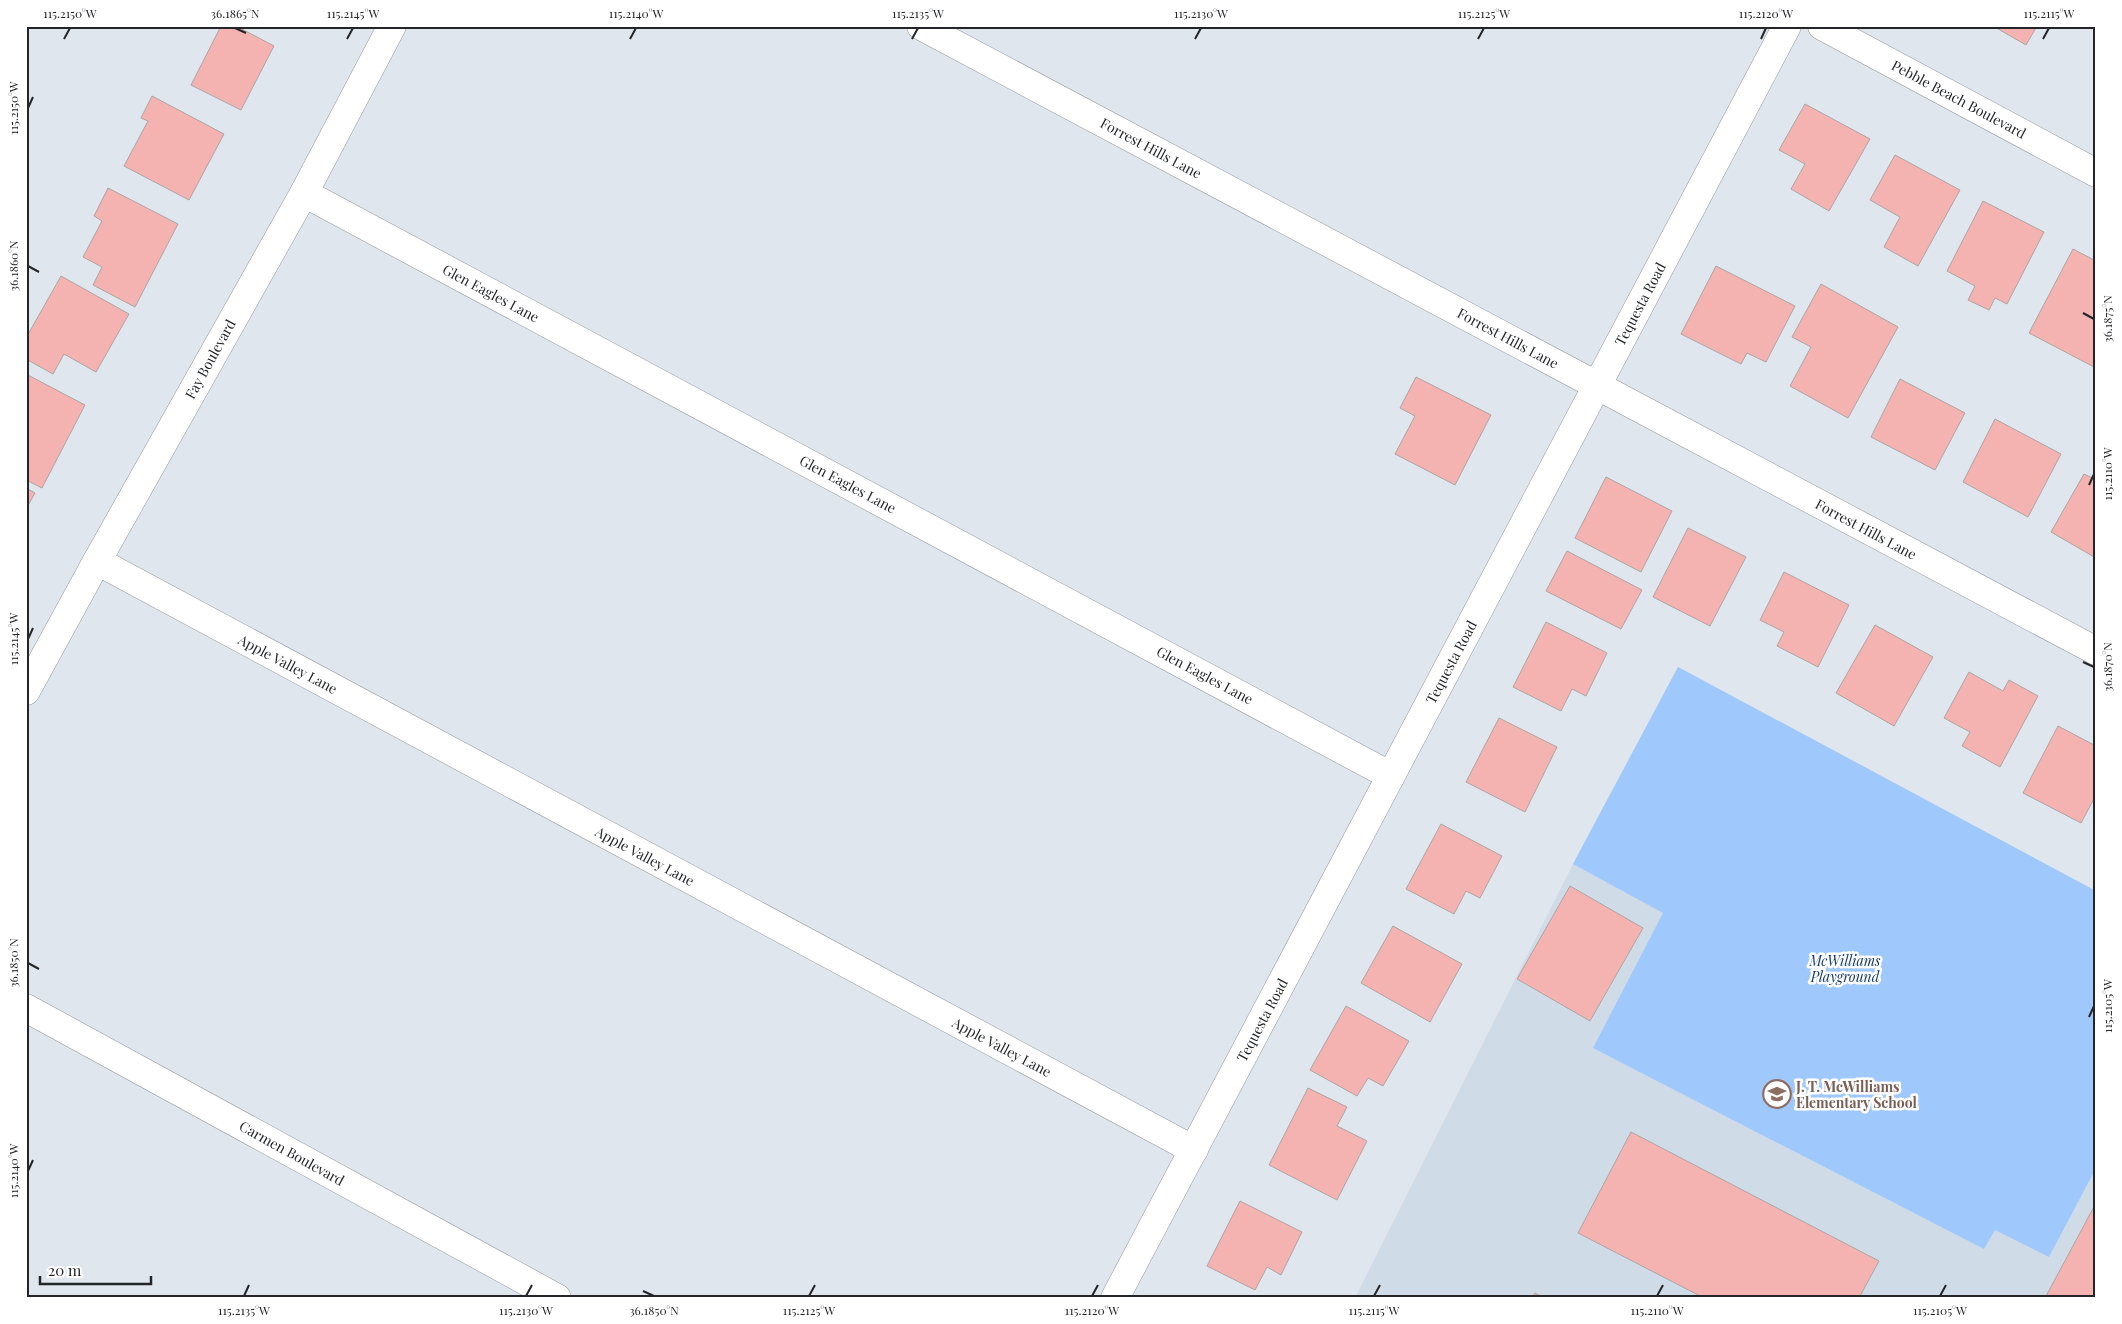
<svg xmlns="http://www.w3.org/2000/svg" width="2122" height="1324" font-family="'Playfair Display',serif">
	<rect width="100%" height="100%" fill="#e0e6ed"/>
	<!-- built -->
	<path fill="#d0dbe8" d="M1678,667L2096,891V1298H1355L1573,864Z"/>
	<!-- green -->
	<path fill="#9fc8fd" d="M1678,667L2096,891V1168L2049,1257L1995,1230L1984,1249L1593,1048L1663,913L1573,864Z"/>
	<!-- building -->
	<g fill="#f4b3b0" stroke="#aea4a4">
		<path d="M221,26H236L274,46L241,110L191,85Z"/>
		<path d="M1993,26H2037L2026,45Z"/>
		<path d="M152,96L224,134L189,200L124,166L148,121L141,118Z"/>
		<path d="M1805,104L1870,139L1829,211L1791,189L1805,164L1779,150Z"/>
		<path d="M1895,155L1960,190L1918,266L1884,247L1900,217L1870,200Z"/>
		<path d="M108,188L178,224L135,307L93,285L102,267L83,257L102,221L94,216Z"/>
		<path d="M1983,201L2044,232L2007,304L1995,298L1989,310L1968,300L1975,286L1947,271Z"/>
		<path d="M2073,249L2096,261V368L2029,333Z"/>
		<path d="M1716,266L1795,306L1766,362L1747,353L1741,364L1681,334Z"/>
		<path d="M61,276L129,314L96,372L64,354L53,374L26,359V338Z"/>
		<path d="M1821,284L1898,327L1848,418L1790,386L1811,347L1792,337Z"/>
		<path d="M26,374L85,405L42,488L26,480Z"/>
		<path d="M1416,377L1491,415L1455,485L1395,454L1415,416L1400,408Z"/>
		<path d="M1900,379L1965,413L1935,470L1871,437Z"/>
		<path d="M1995,419L2061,454L2028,517L1963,482Z"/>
		<path d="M2084,474L2096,480V558L2051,532Z"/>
		<path d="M1606,477L1672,511L1641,572L1575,538Z"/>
		<path d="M26,488L35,493L26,509Z"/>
		<path d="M1688,528L1746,557L1710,626L1653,597Z"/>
		<path d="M1567,551L1642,590L1621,629L1546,591Z"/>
		<path d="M1784,572L1849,605L1818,667L1777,646L1784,632L1760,620Z"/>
		<path d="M1546,622L1607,653L1586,696L1572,689L1561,711L1513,687Z"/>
		<path d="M1875,625L1933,657L1894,726L1836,693Z"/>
		<path d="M1969,672L2003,691L2009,680L2038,696L2000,767L1962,746L1970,732L1944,718Z"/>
		<path d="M1499,718L1557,747L1525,812L1466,782Z"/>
		<path d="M2058,726L2096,746V795L2081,823L2023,793Z"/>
		<path d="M1441,824L1502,856L1480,898L1466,891L1454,914L1406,889Z"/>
		<path d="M1570,886L1643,928L1590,1021L1517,979Z"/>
		<path d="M1393,926L1462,964L1430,1022L1361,983Z"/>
		<path d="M1346,1006L1409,1041L1383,1086L1368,1078L1357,1096L1310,1070Z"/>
		<path d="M1308,1088L1347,1107L1337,1126L1367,1141L1337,1200L1269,1165Z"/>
		<path d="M1631,1132L1879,1261L1859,1298H1704L1578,1233Z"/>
		<path d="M1240,1201L1302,1232L1281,1275L1267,1267L1255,1290L1207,1266Z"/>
		<path d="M2096,1203V1298H2045Z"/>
		<path d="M1535,1293L1544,1298H1532Z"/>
	</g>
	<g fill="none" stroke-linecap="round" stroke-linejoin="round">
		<defs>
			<g id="street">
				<path d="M921,26L2096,651"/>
				<path d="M1822,26L2096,173"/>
				<path d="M304,193L1391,776"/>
				<path d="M97,561L1194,1150"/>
				<path d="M26,691L97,561L304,193L392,26"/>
				<path d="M26,1008L557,1298"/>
				<path d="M1115,1298L1787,26"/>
			</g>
		</defs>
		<!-- street casing -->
		<use href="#street" stroke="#93989f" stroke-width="29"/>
		<!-- street -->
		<use href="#street" stroke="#fff" stroke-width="28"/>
	</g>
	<!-- ticks -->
	<path fill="none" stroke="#232528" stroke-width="2" d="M235,28L246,33M64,39L70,28M347,39L353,28M630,39L636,28M912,39L918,28M1195,39L1201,28M1478,39L1484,28M1761,39L1766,28M2043,39L2049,28M28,108L33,97M28,266L39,272M2083,313L2094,319M2089,485L2094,474M28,639L33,628M2083,662L2094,667M28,963L39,969M2089,1017L2094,1006M28,1171L33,1160M643,1291L654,1296M244,1296L249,1285M526,1296L532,1285M809,1296L815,1285M1092,1296L1098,1285M1374,1296L1380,1285M1657,1296L1663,1285M1940,1296L1946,1285"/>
	<!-- icons -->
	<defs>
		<symbol id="school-ring" viewBox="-11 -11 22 22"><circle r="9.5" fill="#fff" stroke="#8d6e63" stroke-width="1.5"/><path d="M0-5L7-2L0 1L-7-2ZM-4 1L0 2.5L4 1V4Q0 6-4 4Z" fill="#8d6e63"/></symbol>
	</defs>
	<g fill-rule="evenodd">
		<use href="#school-ring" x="1761" y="1078" width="32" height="32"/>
	</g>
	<g text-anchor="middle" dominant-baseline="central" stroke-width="5" stroke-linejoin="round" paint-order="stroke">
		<!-- street labels -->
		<g font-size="14" fill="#232528" stroke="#fff">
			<text transform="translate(1959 99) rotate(28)">Pebble Beach Boulevard</text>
			<text transform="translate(1151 148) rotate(28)">Forrest Hills Lane</text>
			<text transform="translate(491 293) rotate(28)">Glen Eagles Lane</text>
			<text transform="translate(1640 304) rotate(-62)">Tequesta Road</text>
			<text transform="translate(1508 338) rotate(28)">Forrest Hills Lane</text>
			<text transform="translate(210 359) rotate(-61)">Fay Boulevard</text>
			<text transform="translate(848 484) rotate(28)">Glen Eagles Lane</text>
			<text transform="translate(1866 529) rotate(28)">Forrest Hills Lane</text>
			<text transform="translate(1451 662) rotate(-62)">Tequesta Road</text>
			<text transform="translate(288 664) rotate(28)">Apple Valley Lane</text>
			<text transform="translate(1205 675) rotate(28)">Glen Eagles Lane</text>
			<text transform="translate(645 856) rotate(28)">Apple Valley Lane</text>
			<text transform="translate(1262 1020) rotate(-62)">Tequesta Road</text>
			<text transform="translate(1002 1047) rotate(28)">Apple Valley Lane</text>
			<text transform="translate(292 1153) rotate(29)">Carmen Boulevard</text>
		</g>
		<!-- park labels -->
		<g font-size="14" font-style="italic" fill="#133b6b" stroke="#fff">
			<text x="1845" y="960">McWilliams<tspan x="1845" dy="16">Playground</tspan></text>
		</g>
		<!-- education labels -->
		<g font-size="14" font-weight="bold" fill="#785e54" stroke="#fff" text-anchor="start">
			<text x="1796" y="1086">J. T. McWilliams<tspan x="1796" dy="16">Elementary School</tspan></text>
		</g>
	</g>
	<!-- border -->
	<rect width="2122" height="1324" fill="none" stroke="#ffffff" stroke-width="55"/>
	<!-- scale -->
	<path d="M40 1276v8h111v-8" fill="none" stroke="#232528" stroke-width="2.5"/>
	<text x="48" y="1276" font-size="15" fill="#232528" stroke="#ffffff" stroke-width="4" paint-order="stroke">20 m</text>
	<rect x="28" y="28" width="2066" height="1268" fill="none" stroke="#232528" stroke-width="2"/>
	<g font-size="12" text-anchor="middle" fill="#232528">
		<text x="70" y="18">115.2150°W</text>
		<text x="235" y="18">36.1865°N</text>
		<text x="353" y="18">115.2145°W</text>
		<text x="636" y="18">115.2140°W</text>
		<text x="918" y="18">115.2135°W</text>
		<text x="1201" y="18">115.2130°W</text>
		<text x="1484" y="18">115.2125°W</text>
		<text x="1766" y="18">115.2120°W</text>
		<text x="2049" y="18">115.2115°W</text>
		<text transform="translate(14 108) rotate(-90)" y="4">115.2150°W</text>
		<text transform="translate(14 266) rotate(-90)" y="4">36.1860°N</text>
		<text transform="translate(2108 319) rotate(-90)" y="4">36.1875°N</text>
		<text transform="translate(2108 474) rotate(-90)" y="4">115.2110°W</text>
		<text transform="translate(14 639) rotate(-90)" y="4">115.2145°W</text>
		<text transform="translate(2108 667) rotate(-90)" y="4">36.1870°N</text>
		<text transform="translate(14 963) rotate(-90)" y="4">36.1850°N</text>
		<text transform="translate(2108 1006) rotate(-90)" y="4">115.2105°W</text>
		<text transform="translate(14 1171) rotate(-90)" y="4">115.2140°W</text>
		<text x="244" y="1315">115.2135°W</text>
		<text x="526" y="1315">115.2130°W</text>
		<text x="654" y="1315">36.1850°N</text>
		<text x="809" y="1315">115.2125°W</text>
		<text x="1092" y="1315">115.2120°W</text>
		<text x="1374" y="1315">115.2115°W</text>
		<text x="1657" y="1315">115.2110°W</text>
		<text x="1940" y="1315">115.2105°W</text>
	</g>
</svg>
